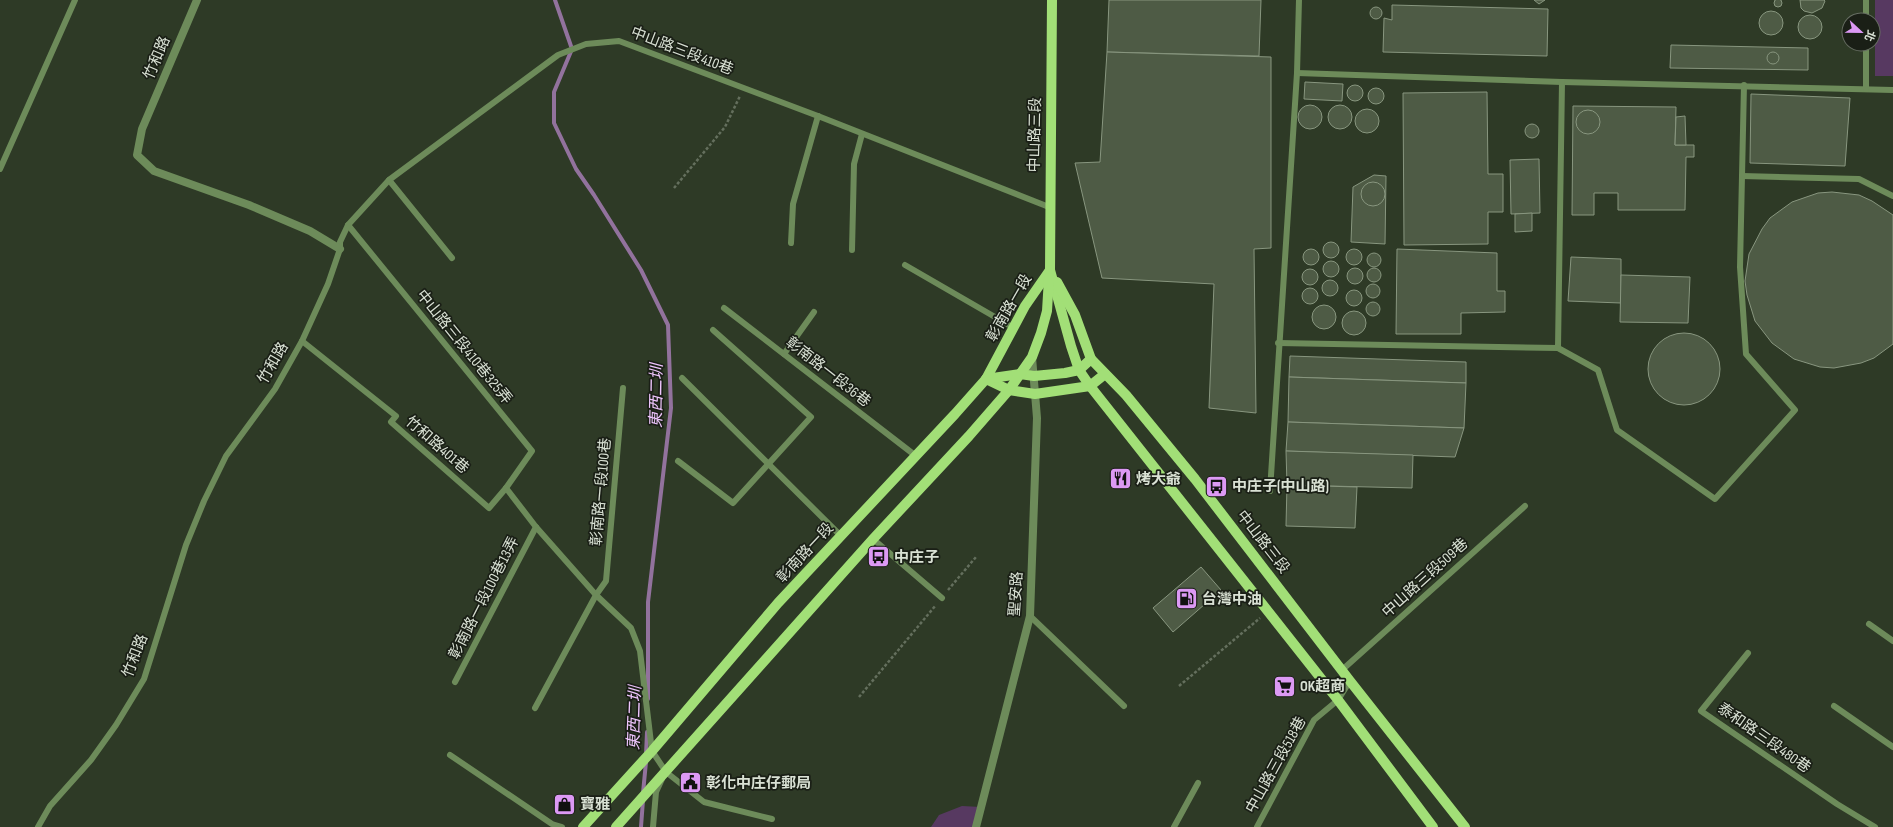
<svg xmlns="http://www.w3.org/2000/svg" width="1893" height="827" font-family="'Sofia Sans Condensed','Noto Sans TC',sans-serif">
	<rect width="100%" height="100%" fill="#2e3a26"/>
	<!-- green -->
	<g fill="#573961">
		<rect x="1875" y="0" width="18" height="76"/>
		<path d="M962,806L981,807L976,827H931L939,815Z"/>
	</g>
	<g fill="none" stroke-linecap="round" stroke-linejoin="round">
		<!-- stream -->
		<g stroke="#92729d" stroke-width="4">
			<path d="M555,0L572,49L554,92V123L576,169L594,195L641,270L668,325L671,408L648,602V699"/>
			<path d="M646,755L647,732"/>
			<path d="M643,793L646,762"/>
			<path d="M641,827L643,800"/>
		</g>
	</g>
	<!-- building -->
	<g fill="#4e5b45" stroke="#88967f">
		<circle cx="1778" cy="3" r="4"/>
		<path d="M1109,0H1261L1259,56L1107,52Z"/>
		<path d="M1534,0H1545L1539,4Z"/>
		<path d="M1800,0H1824L1825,1L1822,8L1812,13L1804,11L1801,8Z"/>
		<path d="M1392,5L1548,9L1547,56L1383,52L1384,18L1392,20Z"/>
		<circle cx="1376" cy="13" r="6"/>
		<circle cx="1771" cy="23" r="12"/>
		<circle cx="1810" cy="27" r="12"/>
		<path d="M1671,45L1808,48V70L1670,68Z"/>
		<path d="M1107,52L1271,57V248L1254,249L1256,413L1209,408L1214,284L1102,278L1075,163L1100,162Z"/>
		<circle cx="1773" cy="58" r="6"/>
		<path d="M1305,82L1343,84L1342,101L1304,99Z"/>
		<circle cx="1355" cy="93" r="8"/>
		<circle cx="1376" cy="96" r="8"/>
		<path d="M1487,92L1488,174H1503V212H1488V244L1404,245L1403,93Z"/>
		<path d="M1751,94L1850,98L1845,166L1750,163Z"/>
		<circle cx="1340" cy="117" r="12"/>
		<circle cx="1310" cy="117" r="12"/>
		<path d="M1573,106L1676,107L1675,145H1694V157H1686L1685,210H1618V193H1594V215H1572Z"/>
		<circle cx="1367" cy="121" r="12"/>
		<circle cx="1588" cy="122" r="12"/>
		<path d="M1685,116L1686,145H1675L1676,117Z"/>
		<circle cx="1532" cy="131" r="7"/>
		<path d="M1539,159L1540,213L1511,214L1510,160Z"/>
		<path d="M1374,175L1386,176L1385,244L1351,242L1353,187Z"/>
		<circle cx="1373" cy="194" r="12"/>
		<path d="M1832,192L1859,195L1872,201L1893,215V344L1874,358L1861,363L1834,368L1820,367L1794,359L1772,343L1755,321L1747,295L1745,281L1749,254L1762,229L1770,218L1792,202L1818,193Z"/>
		<path d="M1532,213V231L1515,232V214Z"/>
		<circle cx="1331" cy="250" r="8"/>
		<circle cx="1311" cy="257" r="8"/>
		<circle cx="1354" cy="257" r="8"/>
		<path d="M1397,249L1497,253V291H1505V312L1461,313V334H1396Z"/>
		<circle cx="1374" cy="260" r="7"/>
		<path d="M1571,257L1621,259V303L1568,301Z"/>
		<circle cx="1331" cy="269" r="8"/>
		<circle cx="1355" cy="276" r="8"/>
		<circle cx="1374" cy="275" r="7"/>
		<circle cx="1310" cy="277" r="8"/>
		<path d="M1621,275L1690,277L1688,323L1620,322Z"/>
		<circle cx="1330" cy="288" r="8"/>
		<circle cx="1373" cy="291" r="7"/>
		<circle cx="1310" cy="296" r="8"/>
		<circle cx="1354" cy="298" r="8"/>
		<circle cx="1373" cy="309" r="7"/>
		<circle cx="1324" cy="317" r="12"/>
		<circle cx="1354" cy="323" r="12"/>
		<circle cx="1684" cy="369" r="36"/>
		<path d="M1290,356L1466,362V383L1289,377Z"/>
		<path d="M1289,377L1466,383L1464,428L1288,422Z"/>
		<path d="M1288,422L1464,428L1455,457L1286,451Z"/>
		<path d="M1286,451L1413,455L1412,488L1287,485Z"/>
		<path d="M1287,485L1357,487L1355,528L1286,526Z"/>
		<path d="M1201,567L1221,590L1173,632L1153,608Z"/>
	</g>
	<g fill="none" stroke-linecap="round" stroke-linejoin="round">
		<!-- path -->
		<g stroke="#646f5d" stroke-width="2.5" stroke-dasharray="3 2" stroke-linecap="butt">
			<path d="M674,188L725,127L740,96"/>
			<path d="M948,590L976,557"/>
			<path d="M1179,686L1260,618"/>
			<path d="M859,697L936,605"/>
		</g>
		<!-- service -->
		<g stroke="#6d8b5a" stroke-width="6">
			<path d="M1866,20V0"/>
			<path d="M1297,73L1562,82L1893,90"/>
			<path d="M1866,89V44"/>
			<path d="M0,169L75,0"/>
			<path d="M1742,176L1859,179L1893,196"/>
			<path d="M389,180L452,258"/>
			<path d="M791,243L793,204L818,116"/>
			<path d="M852,250L854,164L862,134"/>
			<path d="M905,265L1014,328"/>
			<path d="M724,308L916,456"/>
			<path d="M302,341L396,416L391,422L489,508L506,488L532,451L348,225"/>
			<path d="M1278,343L1558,348L1562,82"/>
			<path d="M1558,348L1598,370L1617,430L1715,499L1795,410L1746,354L1740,267L1744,85"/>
			<path d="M784,354L814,312"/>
			<path d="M682,378L842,537"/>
			<path d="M678,461L733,503L811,417L713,330"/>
			<path d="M506,488L536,527L596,595L631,628L640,651L652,751L666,772L704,802L772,819"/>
			<path d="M1270,491L1297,73L1299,0"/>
			<path d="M873,539L942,598"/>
			<path d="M1030,616L1124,706"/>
			<path d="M1869,624L1893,641"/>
			<path d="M1748,653L1701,711L1837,804L1875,827"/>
			<path d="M1342,670L1525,506"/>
			<path d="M455,682L536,527"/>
			<path d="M1834,706L1893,747"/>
			<path d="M535,708L596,595L606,581L623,388"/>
			<path d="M450,755L552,824L562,827"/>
			<path d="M38,827L50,806L91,760L116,725L144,679L186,545L204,501L226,456L275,389L302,341L328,284L340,249V242L348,225L389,180L558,55L586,44L619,41L818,116L1049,207"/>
			<path d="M653,827L656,792L662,779"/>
			<path d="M1174,827L1198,783"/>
			<path d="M1257,827L1314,720L1338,700L1350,681"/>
		</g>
		<!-- minor -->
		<path stroke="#6d8b5a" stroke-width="8" d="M197,0L142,129L137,155L154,171L249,205L310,231L340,249"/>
		<!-- tertiary -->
		<path stroke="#6d8b5a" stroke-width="8" d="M976,827L1030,616L1037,418L1032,357"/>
		<!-- primary -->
		<g stroke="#a2df77" stroke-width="10">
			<path d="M1052,0L1050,270L1071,346L1079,370L1090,386L1338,700L1433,827"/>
			<path d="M1057,282L1075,315L1091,359L1126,395L1195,479L1350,681L1465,827"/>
			<path d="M986,379L1009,390L1035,394L1090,386L1105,374"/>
			<path d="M986,379L1020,374L1034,376L1065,373L1079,370L1091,359"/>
			<path d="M583,827L652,751L778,603L955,414L986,379L1025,306L1050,270"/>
			<path d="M616,827L873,539L969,436L1009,390L1032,357L1041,333L1047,311L1049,278"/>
		</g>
	</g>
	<!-- icons -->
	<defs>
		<symbol id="restaurant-square" viewBox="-11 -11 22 22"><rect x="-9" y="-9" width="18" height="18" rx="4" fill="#dc99f4" stroke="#1a1f16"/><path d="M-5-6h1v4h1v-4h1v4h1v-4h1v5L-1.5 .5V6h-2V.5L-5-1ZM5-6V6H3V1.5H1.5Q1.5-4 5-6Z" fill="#111"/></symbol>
		<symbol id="bus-square" viewBox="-11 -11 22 22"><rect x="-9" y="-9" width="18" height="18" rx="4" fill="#dc99f4" stroke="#1a1f16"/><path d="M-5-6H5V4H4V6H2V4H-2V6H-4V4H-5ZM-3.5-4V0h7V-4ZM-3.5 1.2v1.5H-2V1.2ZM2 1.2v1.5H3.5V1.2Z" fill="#111"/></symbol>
		<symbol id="fuel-square" viewBox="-11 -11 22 22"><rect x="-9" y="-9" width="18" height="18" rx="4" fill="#dc99f4" stroke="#1a1f16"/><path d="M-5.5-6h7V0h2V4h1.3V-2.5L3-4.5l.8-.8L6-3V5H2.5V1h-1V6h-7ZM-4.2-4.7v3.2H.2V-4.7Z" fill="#111"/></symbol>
		<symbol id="supermarket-square" viewBox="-11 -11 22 22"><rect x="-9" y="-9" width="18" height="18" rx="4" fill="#dc99f4" stroke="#1a1f16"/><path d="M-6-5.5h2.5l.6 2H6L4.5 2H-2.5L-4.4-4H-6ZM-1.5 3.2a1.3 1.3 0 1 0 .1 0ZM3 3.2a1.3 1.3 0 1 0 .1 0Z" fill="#111"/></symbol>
		<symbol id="civic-square" viewBox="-11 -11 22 22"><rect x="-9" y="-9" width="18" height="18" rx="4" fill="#dc99f4" stroke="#1a1f16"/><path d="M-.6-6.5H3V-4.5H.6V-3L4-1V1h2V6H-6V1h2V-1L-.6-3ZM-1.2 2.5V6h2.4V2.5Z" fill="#111"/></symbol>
		<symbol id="shop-square" viewBox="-11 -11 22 22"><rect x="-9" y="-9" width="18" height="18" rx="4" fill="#dc99f4" stroke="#1a1f16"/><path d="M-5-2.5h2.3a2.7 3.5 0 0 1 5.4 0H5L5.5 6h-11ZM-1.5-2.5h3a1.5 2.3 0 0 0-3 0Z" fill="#111"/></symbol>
	</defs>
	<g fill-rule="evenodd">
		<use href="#restaurant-square" x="1108" y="466" width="25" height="25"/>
		<use href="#bus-square" x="1204" y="474" width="25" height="25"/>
		<use href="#bus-square" x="866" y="544" width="25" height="25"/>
		<use href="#fuel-square" x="1174" y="586" width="25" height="25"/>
		<use href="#supermarket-square" x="1272" y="674" width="25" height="25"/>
		<use href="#civic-square" x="678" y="770" width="25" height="25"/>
		<use href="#shop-square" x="552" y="792" width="25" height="25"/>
	</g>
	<g text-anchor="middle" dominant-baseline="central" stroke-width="3.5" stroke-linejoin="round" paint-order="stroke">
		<!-- street labels -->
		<g font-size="15" fill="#d9e1d4" stroke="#1a1f16">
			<text transform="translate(682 51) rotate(21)">中山路三段410巷</text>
			<text transform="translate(157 58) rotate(-67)">竹和路</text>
			<text transform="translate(1035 135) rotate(-89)">中山路三段</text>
			<text transform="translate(1009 308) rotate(-60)">彰南路一段</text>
			<text transform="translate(464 347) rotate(51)">中山路三段410巷325弄</text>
			<text transform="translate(273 363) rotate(-60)">竹和路</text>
			<text transform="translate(828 372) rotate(38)">彰南路一段36巷</text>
			<text transform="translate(437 445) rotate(41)">竹和路401巷</text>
			<text transform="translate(601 492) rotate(-85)">彰南路一段100巷</text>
			<text transform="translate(1263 542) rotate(52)">中山路三段</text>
			<text transform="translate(805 553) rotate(-47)">彰南路一段</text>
			<text transform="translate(1425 578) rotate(-42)">中山路三段509巷</text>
			<text transform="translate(1016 594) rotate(-86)">聖安路</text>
			<text transform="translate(484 598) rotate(-63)">彰南路一段100巷13弄</text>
			<text transform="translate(135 656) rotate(-69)">竹和路</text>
			<text transform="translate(1764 738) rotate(35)">泰和路三段480巷</text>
			<text transform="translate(1276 765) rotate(-61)">中山路三段518巷</text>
		</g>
		<!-- poi labels -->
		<g font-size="15" font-weight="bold" fill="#d9e1d4" stroke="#1a1f16" text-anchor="start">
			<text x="1136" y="479">烤大爺</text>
			<text x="1232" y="486">中庄子(中山路)</text>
			<text x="894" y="557">中庄子</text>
			<text x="1202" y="599">台灣中油</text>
			<text x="1300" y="686">OK超商</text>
			<text x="706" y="783">彰化中庄仔郵局</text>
			<text x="580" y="804">寶雅</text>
		</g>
		<!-- water labels -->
		<g font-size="16" font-style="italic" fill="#efc6fe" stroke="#1a1f16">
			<text transform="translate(657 396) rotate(-89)">東西二圳</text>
			<text transform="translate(635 718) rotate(-88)">東西二圳</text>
		</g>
	</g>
	<!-- north arrow -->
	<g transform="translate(1861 32) rotate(112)"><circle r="19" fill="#1a1f16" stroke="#666d62"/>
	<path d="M0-3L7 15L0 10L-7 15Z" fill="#dc99f4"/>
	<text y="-6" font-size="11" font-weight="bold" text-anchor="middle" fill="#d9e1d4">北</text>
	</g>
</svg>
